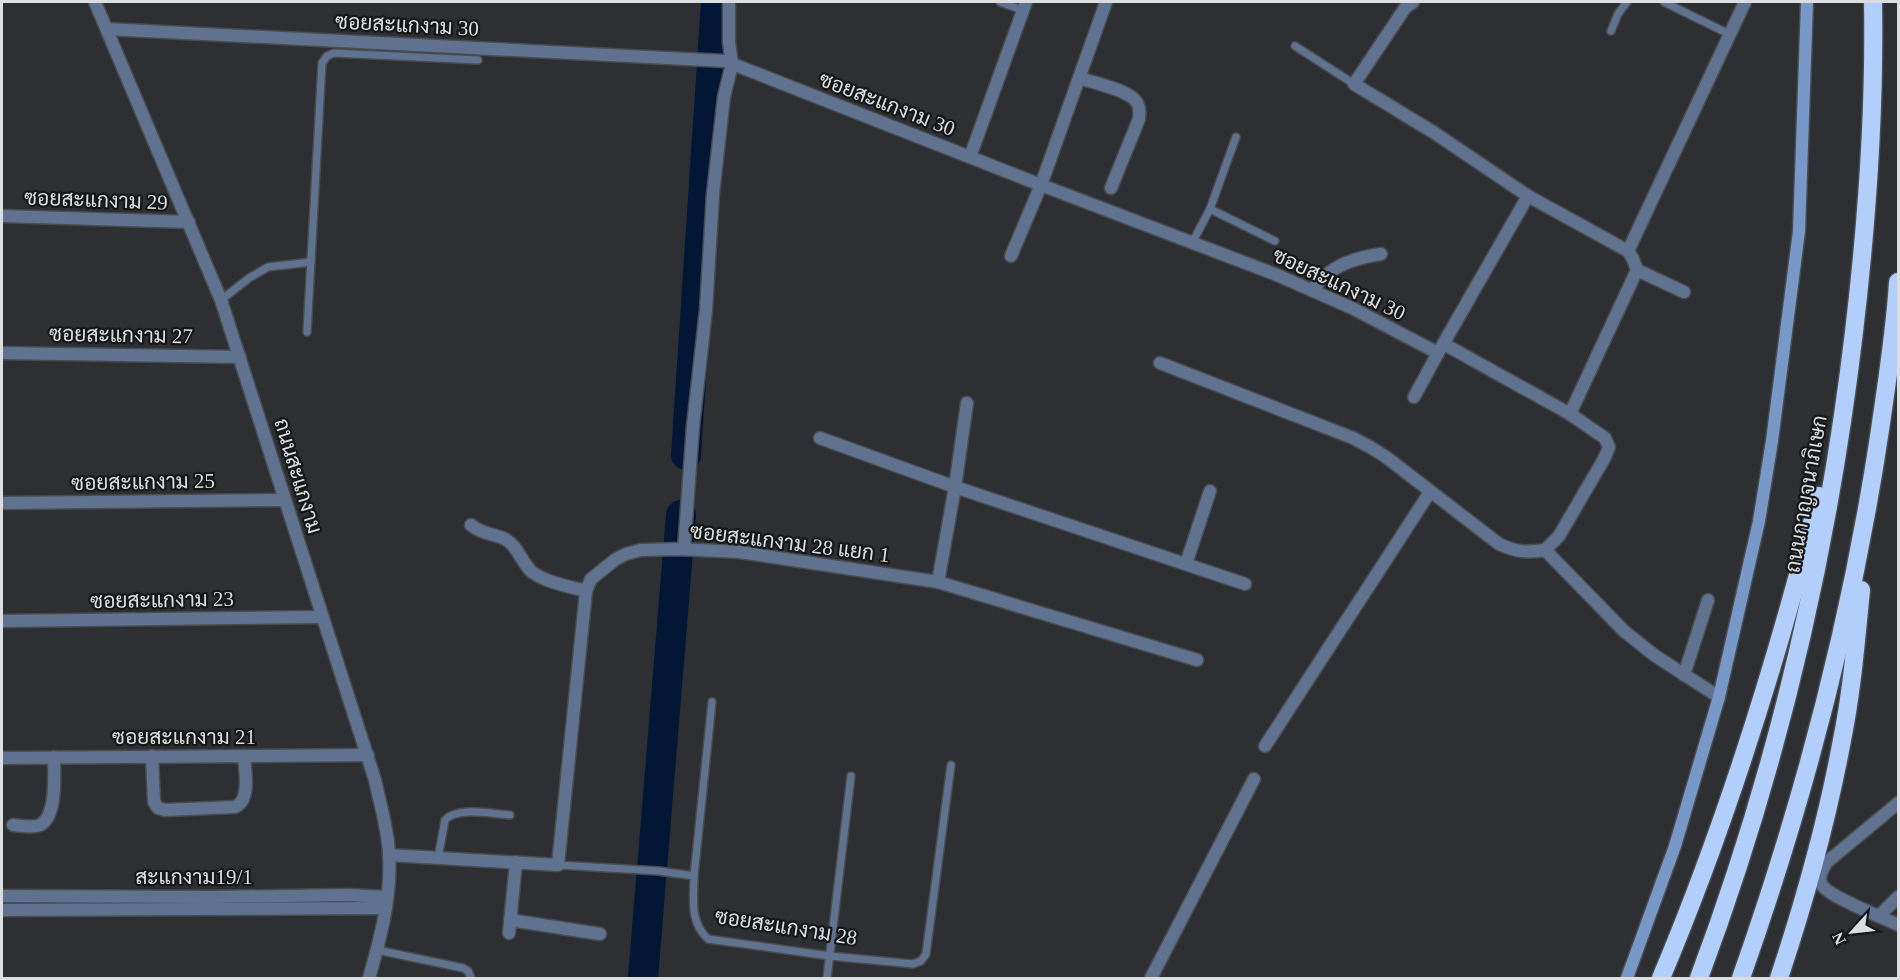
<svg xmlns="http://www.w3.org/2000/svg" width="1900" height="980" font-family="'Times New Roman',Sarabun,serif">
	<rect width="100%" height="100%" fill="#2d2f33"/>
	<g fill="none" stroke-linecap="round" stroke-linejoin="round">
		<!-- river -->
		<g stroke="#021636" stroke-width="30">
			<path d="M686,455L716,2"/>
			<path d="M643,978L681,515"/>
		</g>
		<defs>
			<g id="service">
				<path d="M1000,2L1022,10"/>
				<path d="M1664,2L1729,34"/>
				<path d="M1611,31L1618,14L1627,2"/>
				<path d="M1295,46L1354,84"/>
				<path d="M1210,209L1236,137"/>
				<path d="M1192,243L1210,209L1275,241"/>
				<path d="M221,300L249,278L268,267L311,262"/>
				<path d="M307,332L322,63L327,56L334,53L478,60"/>
				<path d="M438,858L445,820C457,806 492,814 510,815"/>
				<path d="M558,865L659,871L694,876C694,900 689,921 708,939L830,956L913,964L921,961L926,954L951,765"/>
				<path d="M694,876L712,702"/>
				<path d="M377,950L463,968L468,971L471,978"/>
				<path d="M827,978L851,776"/>
			</g>
			<g id="minor">
				<path d="M1413,2L1405,8L1354,84L1433,132L1528,196L1628,251L1745,2"/>
				<path d="M107,29L725,61L1041,185L1277,275L1354,309L1438,353L1528,196"/>
				<path d="M1079,78C1094,83 1125,89 1135,100C1140,105 1140,112 1139,119L1111,188"/>
				<path d="M970,157L1026,2"/>
				<path d="M2,216L189,222"/>
				<path d="M1011,256L1041,185L1106,2"/>
				<path d="M1637,270L1684,292"/>
				<path d="M1312,290C1332,265 1350,259 1381,254"/>
				<path d="M1444,344L1570,414L1605,438L1609,447L1604,459L1559,536L1545,550L1624,631L1654,655L1719,697"/>
				<path d="M2,353L240,357"/>
				<path d="M1160,363L1353,438L1370,447L1386,457L1499,544C1517,552 1526,553 1545,550"/>
				<path d="M1414,397L1438,353"/>
				<path d="M1570,414L1637,270L1633,259L1628,251"/>
				<path d="M820,438L955,487L1245,584"/>
				<path d="M2,503L285,500"/>
				<path d="M471,525C483,535 493,533 505,539C518,546 522,563 532,572C547,583 568,586 586,591"/>
				<path d="M684,549L693,426L706,310L713,194L724,97L732,64L729,42V2"/>
				<path d="M1186,564L1210,491"/>
				<path d="M938,582L955,487L967,403"/>
				<path d="M2,621L322,617"/>
				<path d="M1684,675L1708,600"/>
				<path d="M1265,746L1430,492"/>
				<path d="M152,756L154,802L158,808L165,810L235,807C251,800 245,771 244,756"/>
				<path d="M2,758L368,755"/>
				<path d="M1898,803L1827,862C1823,868 1818,876 1821,883C1825,896 1883,917 1898,925"/>
				<path d="M13,825C20,826 29,827 37,826C58,821 54,774 54,757"/>
				<path d="M389,855L558,865L586,591L591,579L616,559L626,554L641,550L679,549L739,552L938,582L1197,660"/>
				<path d="M2,896L212,897L348,895L387,897"/>
				<path d="M2,910L386,908"/>
				<path d="M1880,915L1898,897"/>
				<path d="M510,920L600,934"/>
				<path d="M509,933L516,862"/>
				<path d="M1151,978L1254,779"/>
			</g>
			<path id="tertiary" d="M95,2L221,300L375,780C380,804 388,829 389,854C392,895 380,940 369,978"/>
			<path id="secondary" d="M1627,978L1675,846L1719,697L1759,521L1772,441L1799,231L1807,2"/>
			<g id="motorway">
				<path d="M1661,978C1727,822 1777,660 1819,496"/>
				<path d="M1699,978C1777,770 1828,552 1854,332C1867,222 1875,112 1873,2"/>
				<path d="M1741,978C1804,800 1852,617 1880,430C1887,381 1895,332 1898,282"/>
				<path d="M1779,978C1805,900 1827,821 1842,740C1852,691 1856,640 1861,590"/>
			</g>
		</defs>
		<!-- service casing -->
		<use href="#service" stroke="#494b4f" stroke-width="10"/>
		<!-- minor casing -->
		<use href="#minor" stroke="#494b4f" stroke-width="15"/>
		<!-- tertiary casing -->
		<use href="#tertiary" stroke="#494b4f" stroke-width="15"/>
		<!-- secondary casing -->
		<use href="#secondary" stroke="#494b4f" stroke-width="15"/>
		<!-- motorway casing -->
		<use href="#motorway" stroke="#494b4f" stroke-width="21"/>
		<!-- service -->
		<use href="#service" stroke="#5f7390" stroke-width="7"/>
		<!-- minor -->
		<use href="#minor" stroke="#5f7390" stroke-width="12"/>
		<!-- tertiary -->
		<use href="#tertiary" stroke="#5f7390" stroke-width="12"/>
		<!-- secondary -->
		<use href="#secondary" stroke="#7898c7" stroke-width="12"/>
		<!-- motorway -->
		<use href="#motorway" stroke="#b1cffa" stroke-width="18"/>
	</g>
	<g text-anchor="middle" dominant-baseline="central" stroke-width="4.5" stroke-linejoin="round" paint-order="stroke">
		<!-- street labels -->
		<g font-size="21" fill="#dcdde0" stroke="#161719">
			<text transform="translate(407 25) rotate(3)">ซอยสะแกงาม 30</text>
			<text transform="translate(887 104) rotate(21)">ซอยสะแกงาม 30</text>
			<text transform="translate(96 200) rotate(2)">ซอยสะแกงาม 29</text>
			<text transform="translate(1339 284) rotate(25)">ซอยสะแกงาม 30</text>
			<text transform="translate(121 335) rotate(1)">ซอยสะแกงาม 27</text>
			<text transform="translate(298 476) rotate(73)">ถนนสะแกงาม</text>
			<text transform="translate(143 482) rotate(-1)">ซอยสะแกงาม 25</text>
			<text transform="translate(1806 494) rotate(-80)">ถนนกาญจนาภิเษก</text>
			<text transform="translate(790 543) rotate(7)">ซอยสะแกงาม 28 แยก 1</text>
			<text transform="translate(162 600) rotate(-1)">ซอยสะแกงาม 23</text>
			<text x="184" y="737">ซอยสะแกงาม 21</text>
			<text x="194" y="877">สะแกงาม19/1</text>
			<text transform="translate(786 927) rotate(9)">ซอยสะแกงาม 28</text>
		</g>
	</g>
	<!-- border -->
	<rect width="1900" height="980" fill="none" stroke="#dcdde0" stroke-width="6"/>
	<!-- north arrow -->
	<g transform="translate(1852 932) rotate(243)" stroke="#161719" stroke-width="4.5" paint-order="stroke">
	<path d="M0-4.5L10 22L0 15L-10 22Z" fill="#dcdde0"/>
	<text y="-9" font-size="16" font-weight="bold" text-anchor="middle" fill="#dcdde0">N</text>
	</g>
</svg>
